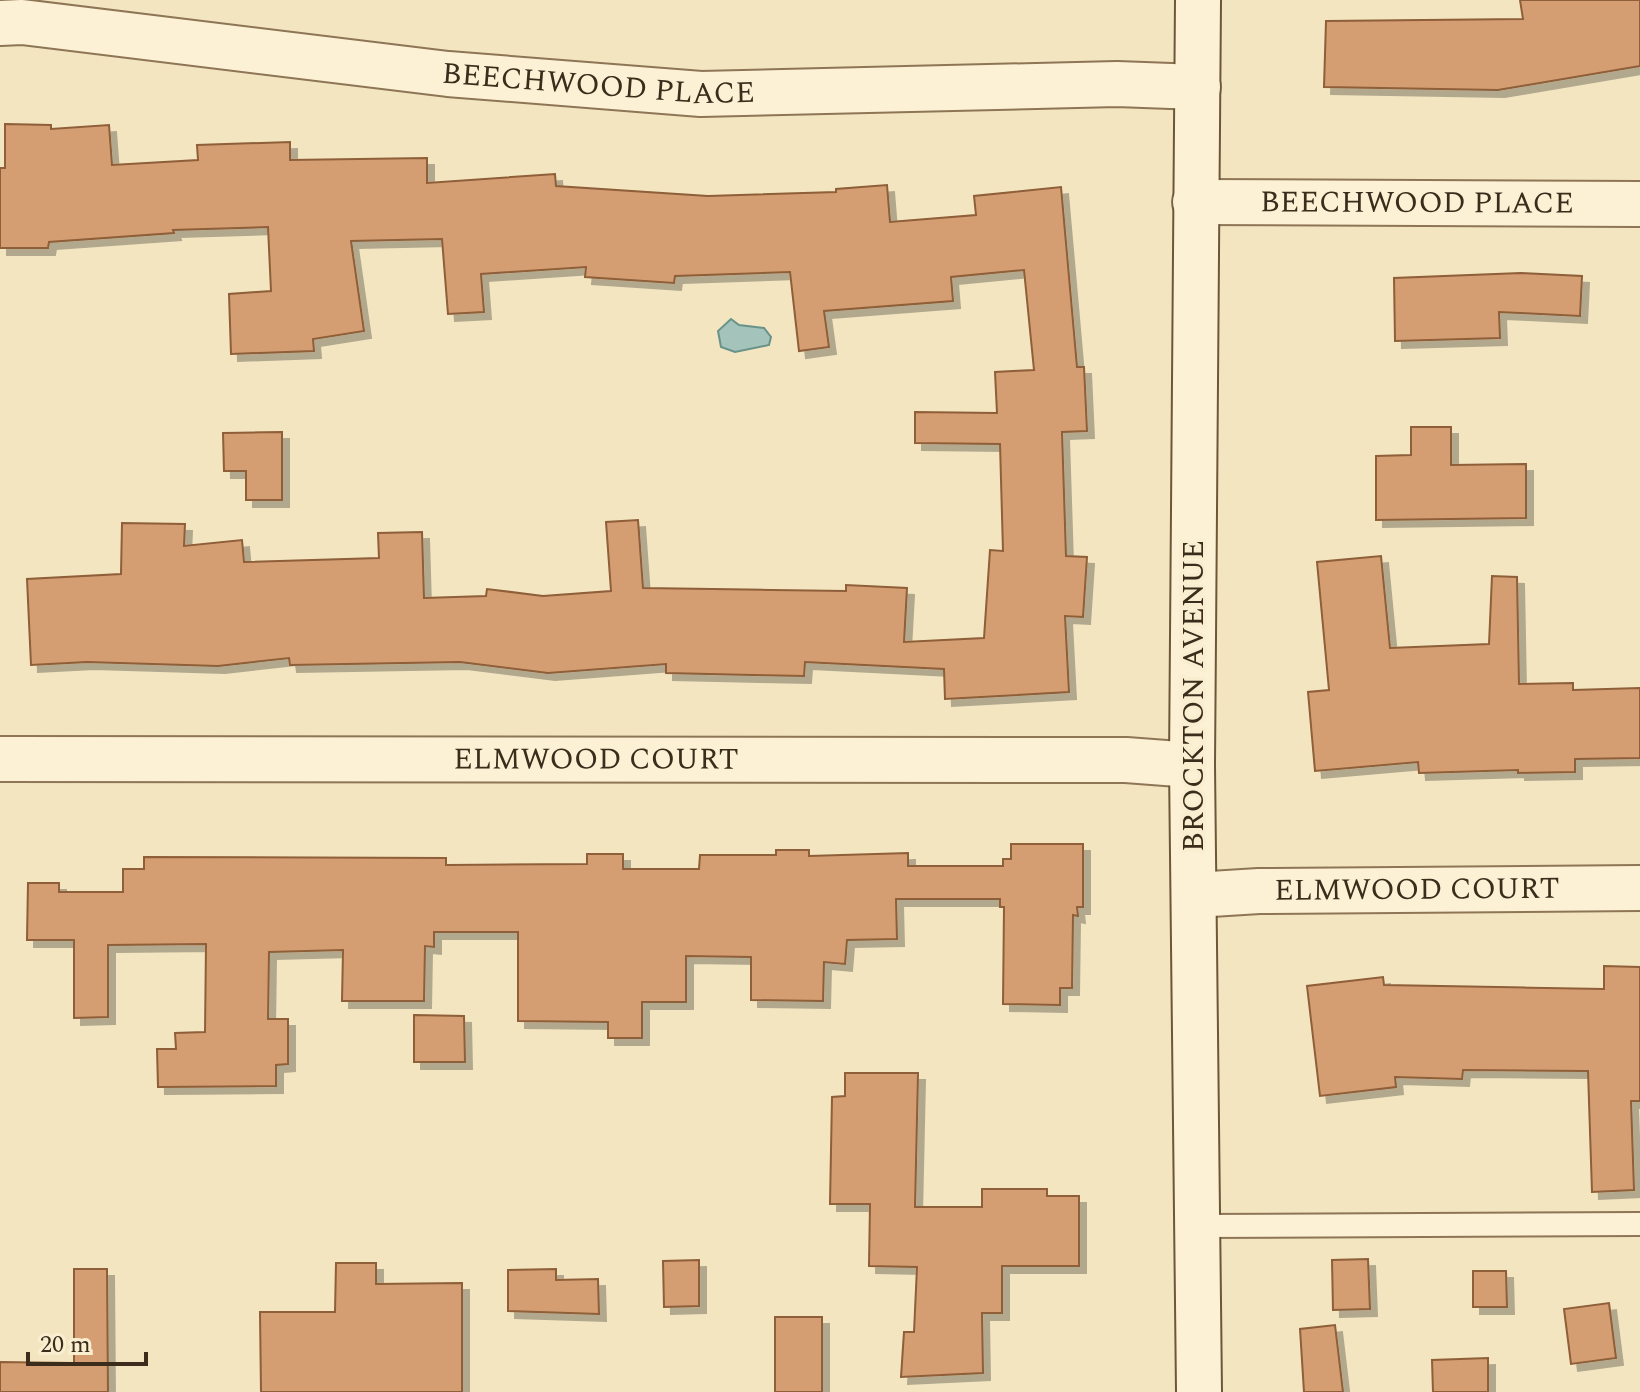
<svg xmlns="http://www.w3.org/2000/svg" width="1640" height="1392" font-family="Spectral,serif">
	<defs>
		<filter id="shadow"><feDropShadow dx="7" dy="7" stdDeviation="0" flood-color="#0004"/></filter>
	</defs>
	<rect width="100%" height="100%" fill="#f2e5c0"/>
	<!-- water -->
	<path fill="#a3c3bb" stroke="#699289" stroke-width="2" d="M731,319L739,325L764,328L771,337L769,345L735,352L721,347L718,331Z"/>
	<!-- building -->
	<g fill="#d49e72" stroke="#8e5e39" stroke-width="2" filter="url(#shadow)">
		<path d="M1520,0H1640V66L1498,90L1324,87L1326,21L1523,19Z"/>
		<path d="M5,124L51,125V129L109,125L112,165L198,160L197,145L290,142V160L427,158V183L555,174L556,186L708,196L836,192V189L887,185L890,222L976,215L974,196L1061,187L1077,367H1084L1087,431L1062,432L1066,556L1087,557L1083,617L1065,616L1069,692L945,699L944,669L805,662L804,676L666,673V664L548,673L460,662L290,665L289,658L218,666L87,662L31,665L27,579L121,574L122,523L185,524L184,546L242,540L244,562L379,558L378,533L422,532L424,598L486,596L487,589L543,596L611,591L606,522L638,520L643,588L846,591V585L907,588L904,642L984,638L990,550L1003,551L1000,444L915,443V412L997,413L995,372L1034,370L1024,270L951,277L953,301L824,311L829,347L799,351L790,272L675,276L674,283L585,277L586,267L481,274L484,312L448,314L442,239L351,241L364,331L313,339L314,351L231,354L229,294L271,291L268,227L173,230L174,233L49,242L48,248H0V168H5Z"/>
		<path d="M1521,273L1582,276L1580,316L1499,312L1500,338L1395,341L1394,278Z"/>
		<path d="M1411,427H1451V465L1526,464V518L1376,520V456L1411,455Z"/>
		<path d="M282,432V500H246V471H224L223,433Z"/>
		<path d="M1381,556L1390,648L1489,644L1492,576L1517,577L1519,684L1573,683V690L1640,688V758L1575,759V772L1518,773V770L1419,773L1418,762L1315,771L1308,692L1329,690L1317,562Z"/>
		<path d="M1011,844H1083V907H1077L1078,916L1073,915L1072,988H1060V1005L1003,1004L1004,907H1000V899H896L897,939L847,940L845,964L824,962L823,1001L751,1000V957L686,956V1002H642V1038H608V1022L518,1021V932H434V947L425,946L424,1001H342L343,950L269,952L268,1019H288V1064L276,1065V1086L158,1087L157,1049H176L175,1033L205,1032L206,944L108,945V1017L74,1018V940H27L28,883H59V892H123V869H144V857L446,858V865L587,864V854H623V869H699L700,855H776V850H809V856L908,853V866H1003V859H1011Z"/>
		<path d="M1604,966L1640,967V1101H1631L1634,1190L1592,1192L1588,1071L1463,1070L1462,1079L1395,1077L1396,1087L1320,1096L1307,986L1383,977L1384,985L1604,989Z"/>
		<path d="M414,1015L464,1016L465,1062H414Z"/>
		<path d="M845,1073H918L915,1207H982V1189H1047V1196H1079V1266H1002V1313H982L983,1373L901,1377L904,1332H914L917,1267L869,1266L870,1204H830L832,1097L845,1096Z"/>
		<path d="M1368,1259L1370,1309L1333,1310L1332,1260Z"/>
		<path d="M699,1260V1306L664,1307L663,1261Z"/>
		<path d="M336,1263H376V1284L462,1283V1392H261L260,1312H335Z"/>
		<path d="M74,1269H107L108,1392H0V1362L74,1363Z"/>
		<path d="M556,1269V1280L598,1279L599,1314L508,1311V1270Z"/>
		<path d="M1473,1271H1506L1507,1307H1473Z"/>
		<path d="M1609,1303L1616,1358L1571,1364L1564,1309Z"/>
		<rect x="775" y="1317" width="47" height="75"/>
		<path d="M1335,1325L1343,1392H1304L1300,1329Z"/>
		<path d="M1488,1358V1392H1433L1432,1360Z"/>
	</g>
	<g fill="none" stroke-linecap="round" stroke-linejoin="round">
		<defs>
			<path id="service" d="M1197,1226L1640,1224"/>
			<g id="minor">
				<path id="s1" d="M0,23L22,22L448,74L701,94L1117,84L1198,87"/>
				<path id="s2" d="M1195,202L1640,204"/>
				<path id="s3" d="M0,759L1126,760L1192,765"/>
				<path id="s4" d="M1195,895L1259,891L1640,888"/>
			</g>
			<path id="secondary" d="M1198,0L1192,765L1199,1392"/>
		</defs>
		<!-- service casing -->
		<use href="#service" stroke="#8d7556" stroke-width="26"/>
		<!-- minor casing -->
		<use href="#minor" stroke="#8d7556" stroke-width="48"/>
		<!-- secondary casing -->
		<use href="#secondary" stroke="#6e5639" stroke-width="48"/>
		<!-- service -->
		<use href="#service" stroke="#fcf1d4" stroke-width="22"/>
		<!-- minor -->
		<use href="#minor" stroke="#fcf1d4" stroke-width="44"/>
		<!-- secondary -->
		<use href="#secondary" stroke="#fcf1d4" stroke-width="44"/>
	</g>
	<g text-anchor="middle" dominant-baseline="central" stroke-width="7" stroke-linejoin="round" paint-order="stroke">
		<!-- street labels -->
		<g font-size="30" fill="#3b2c1c" stroke="#f9eed0">
			<text stroke="none"><textPath href="#s1" startOffset="602">BEECHWOOD PLACE</textPath></text>
			<text stroke="none"><textPath href="#s2" startOffset="222">BEECHWOOD PLACE</textPath></text>
			<text transform="translate(1194 696) rotate(-90)">BROCKTON AVENUE</text>
			<text stroke="none"><textPath href="#s3" startOffset="596">ELMWOOD COURT</textPath></text>
			<text stroke="none"><textPath href="#s4" startOffset="222">ELMWOOD COURT</textPath></text>
		</g>
	</g>
	<!-- scale -->
	<path d="M28 1352v12h118v-12" fill="none" stroke="#3b2c1c" stroke-width="4"/>
	<text x="40" y="1352" font-size="24" fill="#3b2c1c" stroke="#f9eed0" stroke-width="6" paint-order="stroke">20 m</text>
</svg>
